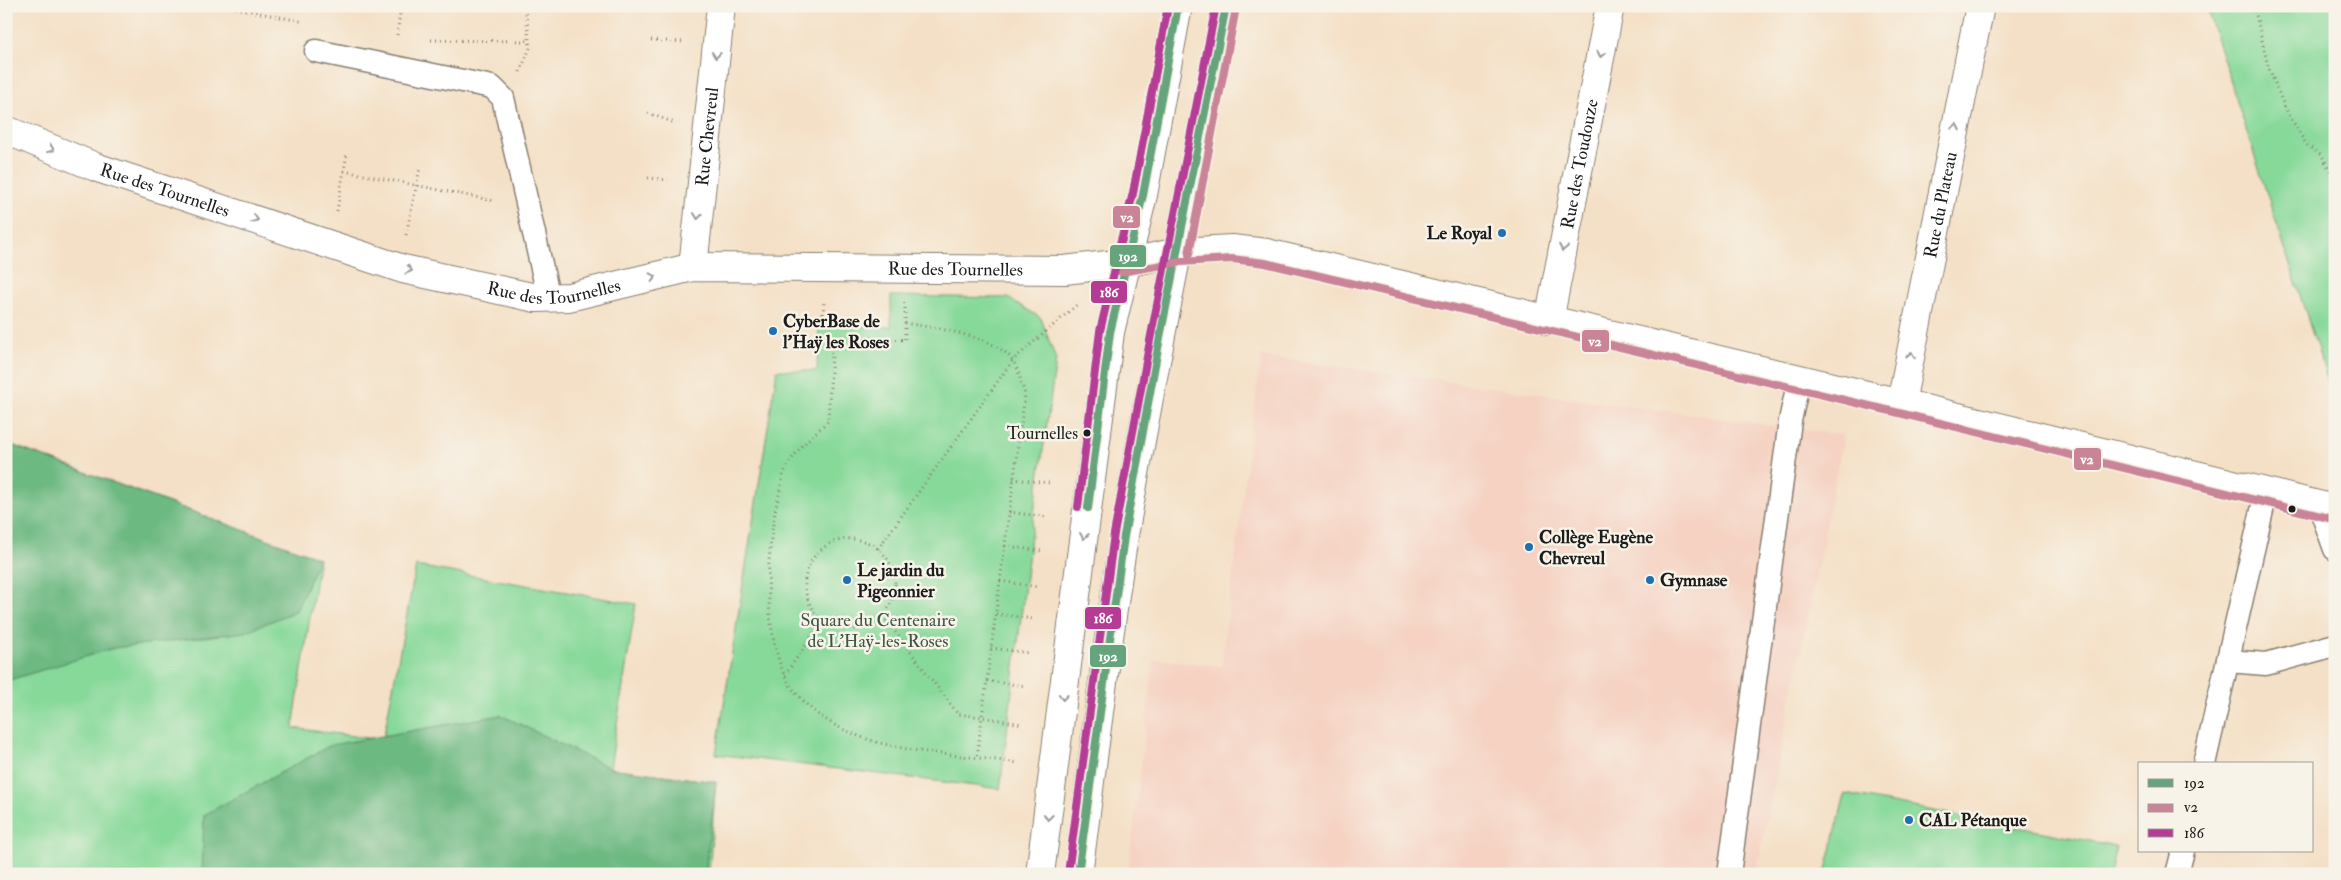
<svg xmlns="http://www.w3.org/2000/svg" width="2341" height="880" font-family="'IM FELL Double Pica',serif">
	<rect width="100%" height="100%" fill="#f7f3e8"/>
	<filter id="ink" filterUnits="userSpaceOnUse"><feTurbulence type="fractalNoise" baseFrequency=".02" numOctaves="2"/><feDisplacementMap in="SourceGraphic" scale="10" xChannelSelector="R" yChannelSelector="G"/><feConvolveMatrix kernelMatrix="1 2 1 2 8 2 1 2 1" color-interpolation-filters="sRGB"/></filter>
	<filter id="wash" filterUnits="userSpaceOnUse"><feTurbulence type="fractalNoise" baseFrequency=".0096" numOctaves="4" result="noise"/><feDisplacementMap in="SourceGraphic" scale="20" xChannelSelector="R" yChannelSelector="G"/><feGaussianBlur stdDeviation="1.12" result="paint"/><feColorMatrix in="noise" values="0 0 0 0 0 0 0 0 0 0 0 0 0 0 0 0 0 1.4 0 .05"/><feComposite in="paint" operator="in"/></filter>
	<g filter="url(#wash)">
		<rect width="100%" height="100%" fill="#f4e0c6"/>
		<!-- built -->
		<path fill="#f5d2c2" d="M1261,356L1844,435L1756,874H1128L1154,659L1221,666Z"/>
		<!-- green -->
		<g fill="#87d99a" stroke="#527a5b">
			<path d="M2206,6H2335V403Z"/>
			<path d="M891,296L1008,298L1041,318L1056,360L1032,527L1000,789L716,754L777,370L817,371L819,325L891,327Z"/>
			<path d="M6,443L319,558L293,728L383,740L416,566L636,604L610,768L716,782L709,874H6Z"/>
			<path d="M1845,794L2116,846L2110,874H1825Z"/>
		</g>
		<!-- forest -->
		<g fill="#6db982" stroke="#446a4f">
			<path d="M6,443L319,558L296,611L245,632L114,648L6,681Z"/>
			<path d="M501,715L610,768L716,782L705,874H202L204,815L331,745Z"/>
		</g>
	</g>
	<g filter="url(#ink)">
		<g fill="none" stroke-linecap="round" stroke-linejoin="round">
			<defs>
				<g id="service">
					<path d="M316,51L492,87L503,98L549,299"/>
					<path d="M2319,505L2335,549"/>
					<path d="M2228,661L2266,664L2335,645"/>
					<path d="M2204,764L2266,493"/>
					<path d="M1729,874L1790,421L1799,379"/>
					<path d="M2177,874L2183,851"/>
				</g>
				<g id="minor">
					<path id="s1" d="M6,130L98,168L403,269L536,298L569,297L693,267L1064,270L1125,263L1179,252L1232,249L1267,253L1901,403L2335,509"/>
					<path id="s2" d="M693,267L721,6"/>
					<path id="s3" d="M1549,321L1610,6"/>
					<path id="s4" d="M1901,403L1980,6"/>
				</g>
				<g id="secondary">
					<path d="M1040,874L1110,332L1143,195L1178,6"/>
					<path d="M1078,874C1093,761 1106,648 1124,536C1154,359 1192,183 1226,6"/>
				</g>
			</defs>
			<!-- service casing -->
			<use href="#service" stroke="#887e71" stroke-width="25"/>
			<!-- minor casing -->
			<use href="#minor" stroke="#887e71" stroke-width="30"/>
			<!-- secondary casing -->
			<use href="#secondary" stroke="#887e71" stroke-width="30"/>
			<!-- path -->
			<g stroke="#887e71" stroke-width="3" stroke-dasharray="1 4" stroke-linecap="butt">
				<path d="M226,6L304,22"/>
				<path d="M658,6L687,10"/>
				<path d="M2254,6L2268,66L2285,108L2306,144L2322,156L2335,179"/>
				<path d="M397,35L401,6"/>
				<path d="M431,40L529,41"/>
				<path d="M651,40L685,42"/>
				<path d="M520,72L530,48L525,6"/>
				<path d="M648,113L675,123"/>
				<path d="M344,171L495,201"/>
				<path d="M648,178L668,180"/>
				<path d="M337,211L347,153"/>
				<path d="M406,235L420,168"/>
				<path d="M905,303V340L833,336L828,421C811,437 794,451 784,473C781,482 780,493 777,502C766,554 763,624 784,674C790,688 803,702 815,712C872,756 950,752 1018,763"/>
				<path d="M819,315H823L824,302"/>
				<path d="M905,323C933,328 996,335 1013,361C1019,369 1021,384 1025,394L982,717L1022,724"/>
				<path d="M1013,479L1050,483"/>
				<path d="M1009,512L1046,517"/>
				<circle cx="850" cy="584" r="45"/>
				<path d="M1005,546L1042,551"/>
				<path d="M878,549L1013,360L1079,303"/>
				<path d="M1000,581L1038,587"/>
				<path d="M996,614L1034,619"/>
				<path d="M883,616L958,714L982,717L977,757"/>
				<path d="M991,648L1030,653"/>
				<path d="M785,675L823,620"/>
				<path d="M987,681L1026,686"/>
			</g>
			<!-- service -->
			<use href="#service" stroke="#fff" stroke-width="22"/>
			<!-- minor -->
			<use href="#minor" stroke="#fff" stroke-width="28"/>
			<!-- secondary -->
			<use href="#secondary" stroke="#fff" stroke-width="28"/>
			<defs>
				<g id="bus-1">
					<path d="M1088,508L1110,332L1143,195L1178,6"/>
					<path d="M1078,874L1124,536L1160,337L1226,6"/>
				</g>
				<g id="bus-2">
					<path d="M1168,6L1133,193L1115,261L1116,268L1121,272L1180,262L1232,259L1265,263L1899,413L2333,519"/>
					<path d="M1189,254L1236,8"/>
				</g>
				<g id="bus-3">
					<path d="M1078,507L1100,331L1133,193L1168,6"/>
					<path d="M1068,873L1114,534L1151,335L1216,6"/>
				</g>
			</defs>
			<!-- bus-1 casing -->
			<use href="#bus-1" stroke="#f7f3e8" stroke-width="11"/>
			<!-- bus-2 casing -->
			<use href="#bus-2" stroke="#f7f3e8" stroke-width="11"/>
			<!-- bus-3 casing -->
			<use href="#bus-3" stroke="#f7f3e8" stroke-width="11"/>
			<!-- bus-1 -->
			<use href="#bus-1" stroke="#65a47c" stroke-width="8"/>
			<!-- bus-2 -->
			<use href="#bus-2" stroke="#ca8497" stroke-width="8"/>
			<!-- bus-3 -->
			<use href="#bus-3" stroke="#b43c95" stroke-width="8"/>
		</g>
		<!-- one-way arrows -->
		<defs><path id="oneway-chevron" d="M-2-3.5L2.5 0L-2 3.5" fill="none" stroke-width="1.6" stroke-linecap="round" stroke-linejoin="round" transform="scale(1.25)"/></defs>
		<g stroke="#999">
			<use href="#oneway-chevron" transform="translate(1601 54) rotate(101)"/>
			<use href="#oneway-chevron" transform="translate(716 55) rotate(96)"/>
			<use href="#oneway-chevron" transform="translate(1956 127) rotate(-79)"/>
			<use href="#oneway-chevron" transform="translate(51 149) rotate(22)"/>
			<use href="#oneway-chevron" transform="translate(698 216) rotate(96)"/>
			<use href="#oneway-chevron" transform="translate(255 219) rotate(19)"/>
			<use href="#oneway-chevron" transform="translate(1563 248) rotate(101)"/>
			<use href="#oneway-chevron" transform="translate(409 270) rotate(14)"/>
			<use href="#oneway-chevron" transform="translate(653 277) rotate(-14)"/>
			<use href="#oneway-chevron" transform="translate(1911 355) rotate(-79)"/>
			<use href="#oneway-chevron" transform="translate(1084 536) rotate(97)"/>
			<use href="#oneway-chevron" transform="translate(1063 697) rotate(97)"/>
			<use href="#oneway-chevron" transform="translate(1048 817) rotate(97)"/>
		</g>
	</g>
	<!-- markers -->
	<g fill="#1f6fb2" stroke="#f7f3e8" stroke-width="2">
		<circle cx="1502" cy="233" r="5"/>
		<circle cx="773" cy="331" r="5"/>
		<circle cx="1529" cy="547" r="5"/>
		<circle cx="847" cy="580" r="5"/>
		<circle cx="1650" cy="580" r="5"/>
		<circle cx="1909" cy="820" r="5"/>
	</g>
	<g fill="#1c1c1c" stroke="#f7f3e8" stroke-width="2">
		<circle cx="1087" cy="433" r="4.5"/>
		<circle cx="2292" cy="509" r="4.5"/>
	</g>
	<g text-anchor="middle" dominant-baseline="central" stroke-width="5" stroke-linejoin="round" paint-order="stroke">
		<!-- bus labels -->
		<g font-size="17" fill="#1c1c1c" stroke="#f7f3e8" text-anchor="end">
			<text x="1078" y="433">Tournelles</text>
		</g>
		<!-- street labels -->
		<g font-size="18" fill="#1c1c1c" stroke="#f7f3e8">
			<text stroke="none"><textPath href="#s2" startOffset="131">Rue Chevreul</textPath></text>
			<text stroke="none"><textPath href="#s3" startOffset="160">Rue des Toudouze</textPath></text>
			<text stroke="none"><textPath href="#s1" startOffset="170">Rue des Tournelles</textPath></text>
			<text stroke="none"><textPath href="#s4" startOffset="202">Rue du Plateau</textPath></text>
			<text stroke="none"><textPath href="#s1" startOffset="980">Rue des Tournelles</textPath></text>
			<text stroke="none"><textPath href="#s1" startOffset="575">Rue des Tournelles</textPath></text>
		</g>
		<!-- poi labels -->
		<g font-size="18" font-weight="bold" fill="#1c1c1c" stroke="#f7f3e8" text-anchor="start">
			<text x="1492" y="233" text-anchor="end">Le Royal</text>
			<text x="783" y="321">CyberBase de<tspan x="783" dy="21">l'Haÿ les Roses</tspan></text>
			<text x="1539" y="537">Collège Eugène<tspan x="1539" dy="21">Chevreul</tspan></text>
			<text x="857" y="570">Le jardin du<tspan x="857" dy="21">Pigeonnier</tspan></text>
			<text x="1660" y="580">Gymnase</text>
			<text x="1919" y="820">CAL Pétanque</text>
		</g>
		<!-- park labels -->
		<g font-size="18" fill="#3c5542" stroke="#f7f3e8">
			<text x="878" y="620">Square du Centenaire<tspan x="878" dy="21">de L'Haÿ-les-Roses</tspan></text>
		</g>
	</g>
	<g stroke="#f7f3e8" stroke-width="2">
		<rect x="1112" y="205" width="29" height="24" rx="5" fill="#ca8497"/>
		<rect x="1109" y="244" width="38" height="24" rx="5" fill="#65a47c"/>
		<rect x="1090" y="280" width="38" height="24" rx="5" fill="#b43c95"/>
		<rect x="1581" y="329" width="29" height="24" rx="5" fill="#ca8497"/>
		<rect x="2073" y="447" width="29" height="24" rx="5" fill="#ca8497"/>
		<rect x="1084" y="606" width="38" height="24" rx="5" fill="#b43c95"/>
		<rect x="1089" y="644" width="38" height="24" rx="5" fill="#65a47c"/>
	</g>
	<g font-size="14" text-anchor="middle" font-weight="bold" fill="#fff">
		<text x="1127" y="222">v2</text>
		<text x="1128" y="261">192</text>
		<text x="1109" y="297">186</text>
		<text x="1595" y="346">v2</text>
		<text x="2087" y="464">v2</text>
		<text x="1103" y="623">186</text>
		<text x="1108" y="661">192</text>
	</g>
	<!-- margin -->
	<rect width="2341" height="880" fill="none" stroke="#f7f3e8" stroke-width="25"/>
	<!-- legend -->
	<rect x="2138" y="762" width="175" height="90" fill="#f7f3e8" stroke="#9f9d96"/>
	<rect x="2148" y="779" width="25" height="8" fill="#65a47c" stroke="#9f9d96"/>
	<text x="2184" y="788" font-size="15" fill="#1c1c1c">192</text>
	<rect x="2148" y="804" width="25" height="8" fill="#ca8497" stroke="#9f9d96"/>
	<text x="2184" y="812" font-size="15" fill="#1c1c1c">v2</text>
	<rect x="2148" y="829" width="25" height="8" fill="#b43c95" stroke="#9f9d96"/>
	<text x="2184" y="838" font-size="15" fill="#1c1c1c">186</text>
</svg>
